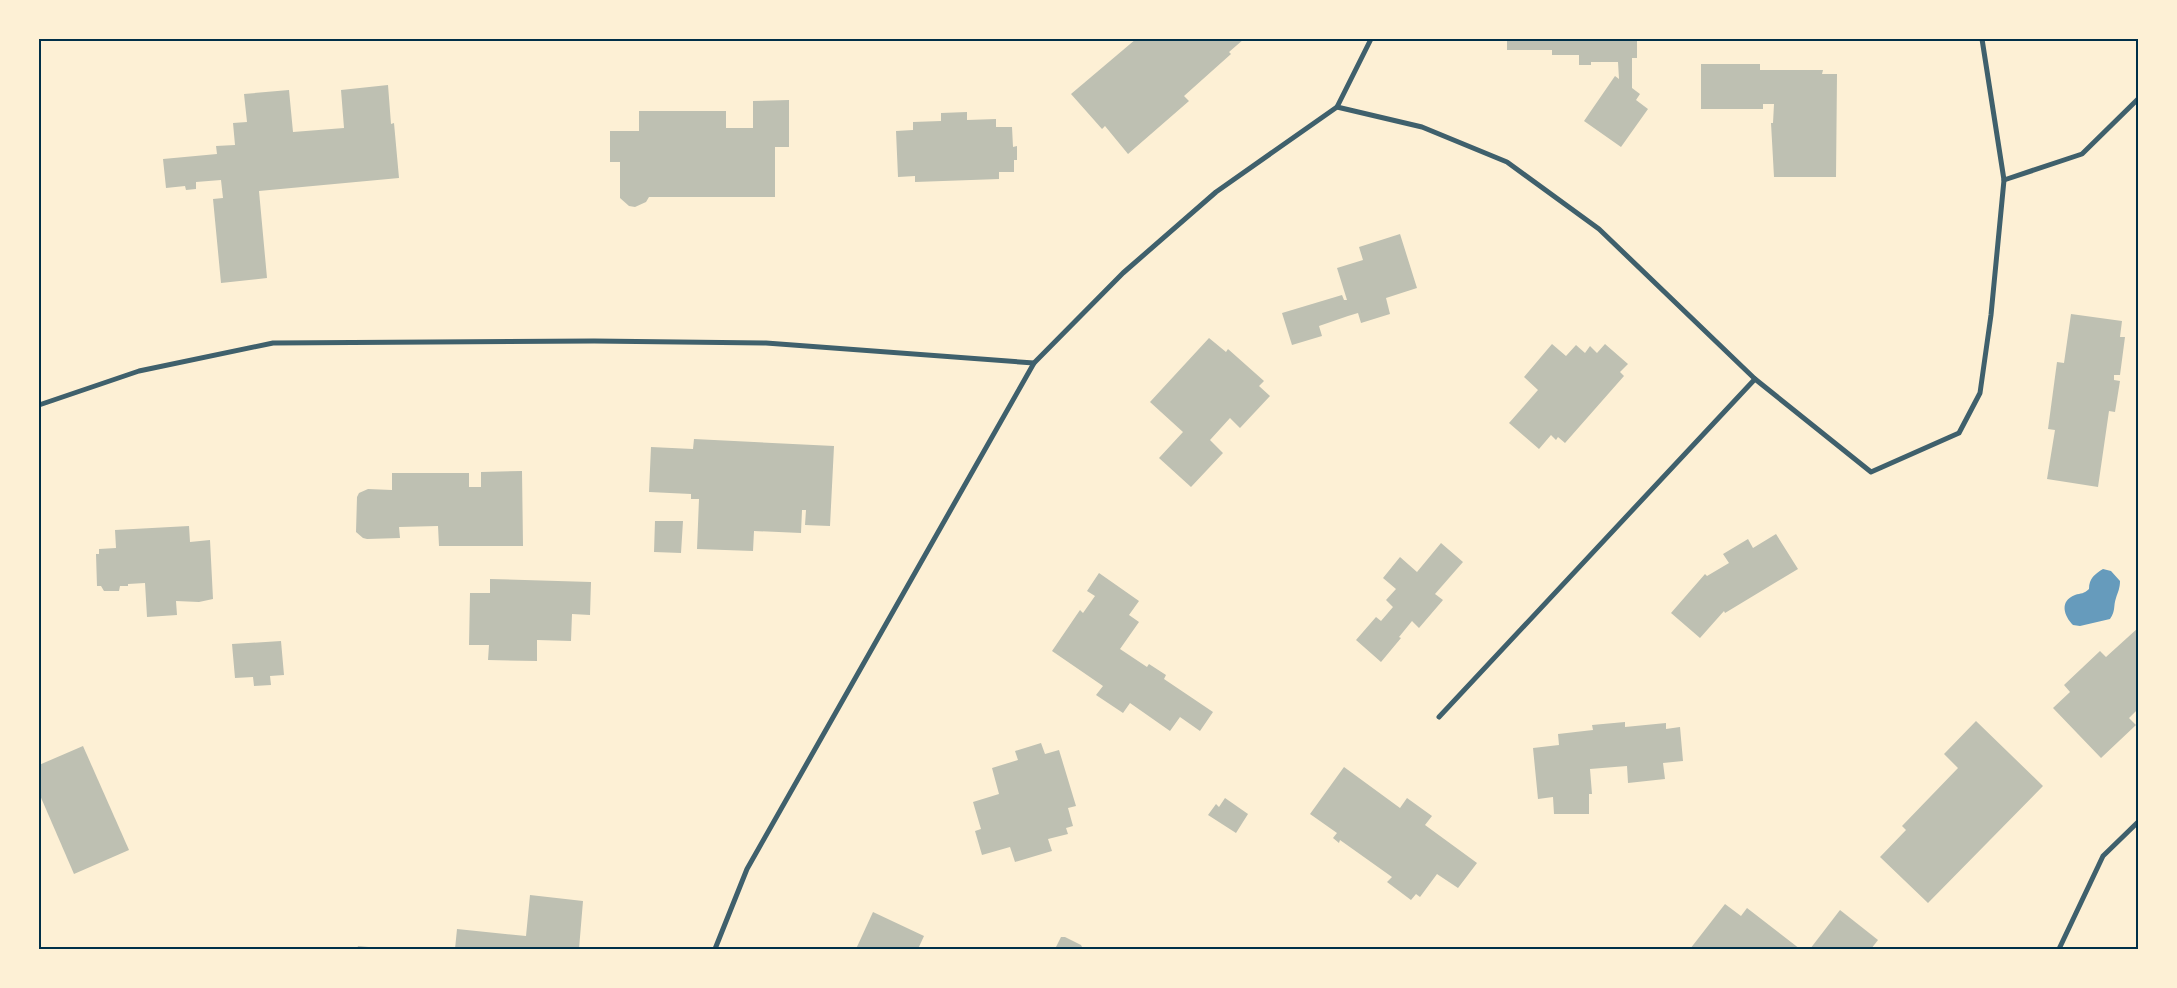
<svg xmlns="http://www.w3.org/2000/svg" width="2177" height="988" font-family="Merriweather,serif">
	<rect width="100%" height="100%" fill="#fdf0d5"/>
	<!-- water -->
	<path fill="#669bbc" d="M2103,569L2111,571L2120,581C2120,588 2118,592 2116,598C2113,607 2116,610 2110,619L2080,626L2073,625C2064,616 2059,601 2075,595C2081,593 2084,594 2089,589C2089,578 2095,574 2103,569Z"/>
	<!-- building -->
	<g fill="#bec0b2">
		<path d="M1136,39H1244L1229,52L1231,54L1184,96L1189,101L1128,154L1105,126L1102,129L1071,94Z"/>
		<path d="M1507,39H1637V58H1632V88L1640,94L1636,100L1648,109L1621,147L1584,121L1615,76L1619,79L1618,62H1591V65H1579V55H1552V50H1507Z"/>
		<path d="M1701,64H1760V70H1823L1822,74H1837L1836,177H1774L1771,123H1773L1774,104H1763V109H1701Z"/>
		<path d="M388,85L391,124L394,123L399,178L259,191L267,278L221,283L213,199L223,198L221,180L196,182V189L186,190L185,186L166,188L163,159L217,154L216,146L235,145L233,123L247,122L244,94L289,90L293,132L344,128L341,90Z"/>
		<path d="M789,100V147H775V197H649L646,202L635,207L629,206L620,198V162H610V131H639V111H726V128H753V101Z"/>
		<path d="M967,112V120L996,119V127H1012L1013,147L1017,146V160H1014V172H999V179L915,182V176L898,177L896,131L913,130V122L941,121V113Z"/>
		<path d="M1400,234L1417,288L1386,298L1390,314L1361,323L1358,313L1348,316L1319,326L1322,336L1292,345L1282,313L1342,295L1344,300H1347L1337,268L1363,260L1359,247Z"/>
		<path d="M2071,314L2122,321L2120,337H2125L2120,375H2114V380L2120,381L2115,412L2109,411L2098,487L2047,479L2055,430L2048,429L2057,362L2064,363Z"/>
		<path d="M1209,338L1226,352L1228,349L1264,381L1259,386L1270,396L1240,428L1230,418L1210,440L1223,453L1191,487L1159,458L1183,432L1150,402Z"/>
		<path d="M1552,344L1566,356L1576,345L1585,353L1590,346L1597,353L1605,344L1628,364L1620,372L1624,376L1565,443L1558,437L1556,440L1551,435L1539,449L1509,423L1538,390L1524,377Z"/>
		<path d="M694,439L834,446L830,526L805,525L806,510H802L801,533L754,531L753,551L697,549L699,499H691V494L649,492L651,447L693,449Z"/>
		<path d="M522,471L523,546H439L438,526L399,527L400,538L367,539L363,538L356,532L357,497L359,493L368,489L392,490V473H469V487H481V472Z"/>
		<path d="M655,521H683L681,553L654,552Z"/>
		<path d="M189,526L190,542L210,540L213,599L199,602L176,601L177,615L147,617L145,583L128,584V586H120L119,591H104L101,586H97L96,554H99V549L116,548L115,530Z"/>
		<path d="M1776,534L1798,569L1725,613L1724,611L1700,638L1671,613L1705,574L1707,576L1729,563L1723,554L1748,539L1753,548Z"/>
		<path d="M1441,543L1463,562L1435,594L1443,600L1419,628L1412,621L1399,637L1401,638L1381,662L1356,640L1376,617L1381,621L1393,607L1386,600L1396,589L1383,578L1400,557L1417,572Z"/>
		<path d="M1099,573L1139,601L1129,615L1139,622L1120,649L1147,667L1149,664L1166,675L1164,679L1213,712L1200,731L1180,717L1170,731L1130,703L1123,713L1096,695L1103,686L1052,651L1080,610L1083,613L1095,596L1087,591Z"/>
		<path d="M490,579L591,582L590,615L572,614L571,641L537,640V661L488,660L489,645H469L470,593H490Z"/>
		<path d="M2138,628V709L2129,718L2136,725L2101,758L2053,708L2070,692L2064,685L2100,651L2106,657Z"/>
		<path d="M281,641L284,675L270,676L271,685L254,686L253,677L235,678L232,644Z"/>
		<path d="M1976,721L2043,786L1928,903L1880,857L1906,830L1902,826L1958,768L1944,754Z"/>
		<path d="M1625,722V727L1666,723V729L1680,727L1683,761L1663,763L1665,779L1628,783L1627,766L1590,769L1592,794H1589V814H1554L1553,797L1538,799L1533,748L1559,745L1558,734L1593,730L1592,725Z"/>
		<path d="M1041,743L1045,754L1059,750L1076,806L1068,808L1073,826L1066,828L1068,834L1048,839L1052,851L1015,862L1010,847L982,855L975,831L981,829L973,802L999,794L992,768L1018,760L1015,751Z"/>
		<path d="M83,746L129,850L74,874L39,793V765Z"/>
		<path d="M1344,767L1400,808L1407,798L1432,816L1425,825L1477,863L1458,888L1437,874L1420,897L1416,894L1411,900L1387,882L1392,877L1340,840L1339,843L1333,838L1337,833L1310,814Z"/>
		<path d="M1225,798L1248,814L1236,833L1208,815L1216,804L1219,807Z"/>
		<path d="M530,895L583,901L579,949H455L457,929L526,936Z"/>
		<path d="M1725,904L1741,916L1747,908L1800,949H1690Z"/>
		<path d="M1840,910L1878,940L1871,949H1810Z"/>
		<path d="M873,912L924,936L918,949H856Z"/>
		<path d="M1061,937H1065L1081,945L1083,949H1055Z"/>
		<path d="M358,946L379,948V949H357Z"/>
	</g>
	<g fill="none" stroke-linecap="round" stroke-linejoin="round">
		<!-- minor -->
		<g stroke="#3f606c" stroke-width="5">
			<path d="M1337,107L1422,127L1507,162L1599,229L1755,379L1871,472L1959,433L1980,393L1991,315L2004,180L1982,39"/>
			<path d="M2004,180L2082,154L2138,99"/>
			<path d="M39,405L139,371L273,343L594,341L766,343L1034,363"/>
			<path d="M1439,717L1755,379"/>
			<path d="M715,949L747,869L1034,363L1123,273L1216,192L1337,107L1371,39"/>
			<path d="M2059,949L2103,856L2138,822"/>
		</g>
	</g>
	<!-- border -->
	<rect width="2177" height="988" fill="none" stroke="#fdf0d5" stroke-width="80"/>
	<rect x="40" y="40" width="2097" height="908" fill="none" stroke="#003049" stroke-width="2"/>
</svg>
